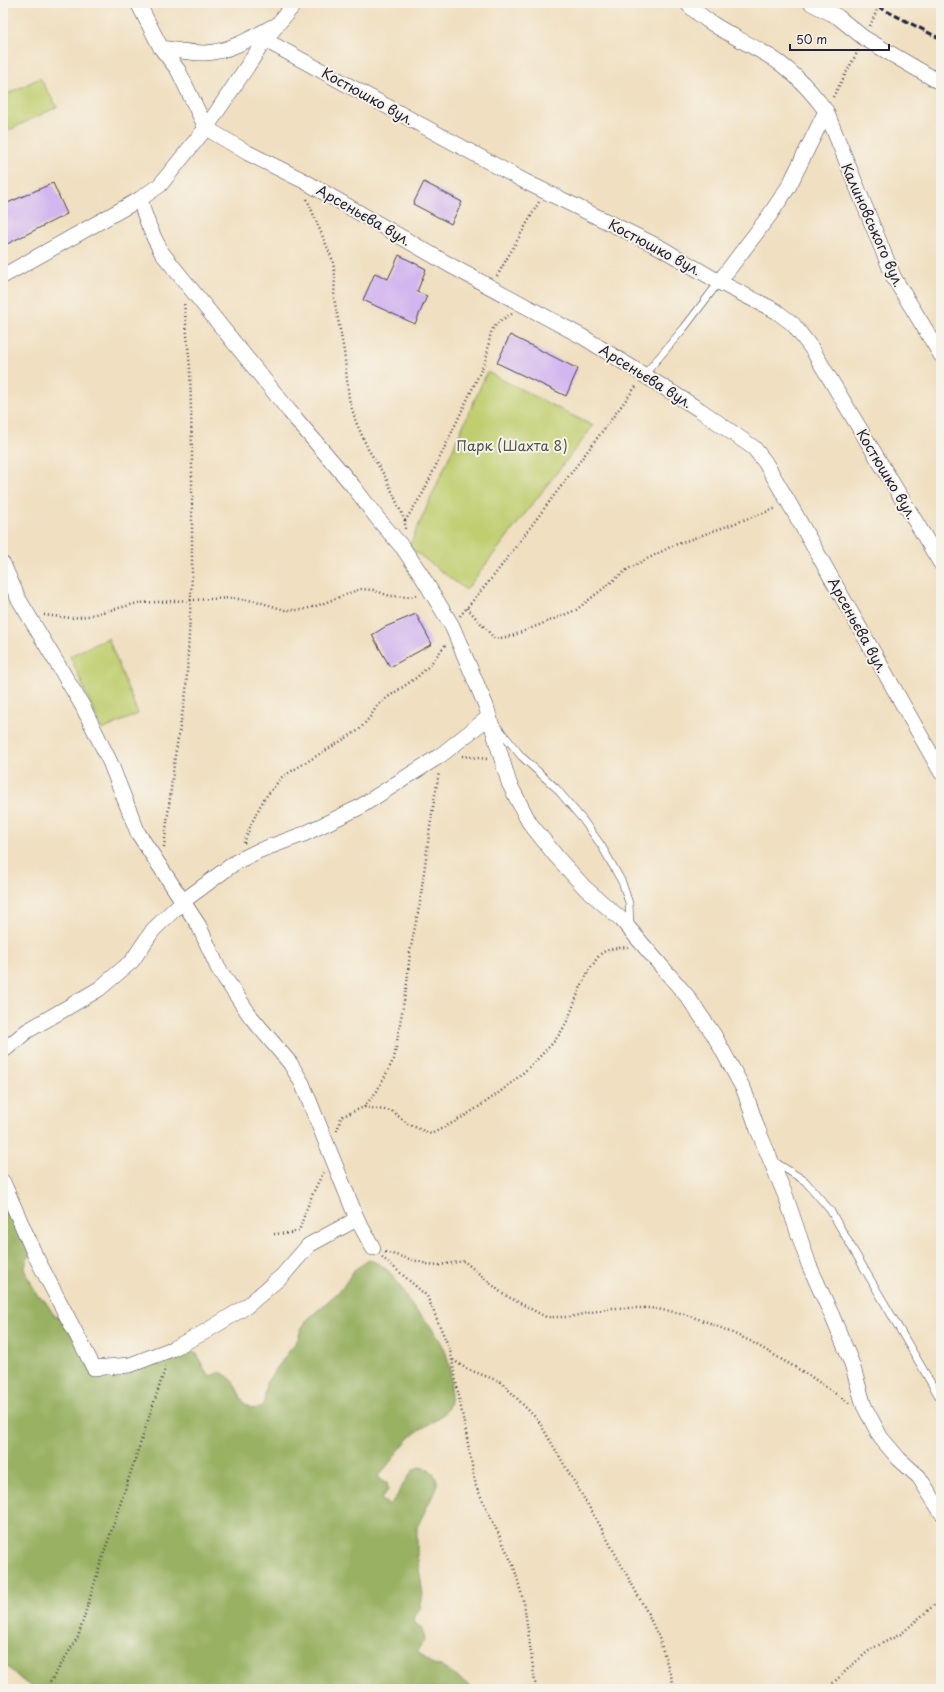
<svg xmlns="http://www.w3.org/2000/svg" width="944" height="1692" font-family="'Playpen Sans',sans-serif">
	<rect width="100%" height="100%" fill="#f7f3e8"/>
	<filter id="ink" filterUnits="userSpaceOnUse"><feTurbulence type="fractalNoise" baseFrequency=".025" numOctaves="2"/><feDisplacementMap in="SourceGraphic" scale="8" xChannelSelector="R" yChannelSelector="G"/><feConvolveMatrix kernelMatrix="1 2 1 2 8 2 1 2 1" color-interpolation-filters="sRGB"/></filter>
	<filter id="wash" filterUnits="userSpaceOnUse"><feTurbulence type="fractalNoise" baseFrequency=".012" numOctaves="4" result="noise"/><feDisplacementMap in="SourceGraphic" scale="16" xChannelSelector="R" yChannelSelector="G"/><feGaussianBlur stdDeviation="0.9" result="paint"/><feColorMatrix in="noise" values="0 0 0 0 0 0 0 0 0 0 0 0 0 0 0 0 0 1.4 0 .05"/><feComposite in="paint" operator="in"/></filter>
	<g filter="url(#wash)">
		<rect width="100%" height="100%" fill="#f0dfc0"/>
		<!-- green -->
		<g fill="#c0ce70" stroke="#717856">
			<path d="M40,78L57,107L3,133V96Z"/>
			<path d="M487,372L593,426L466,590L409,547Z"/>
			<path d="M108,638L138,714L102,730L70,656Z"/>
		</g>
		<!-- forest -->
		<path fill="#98b162" stroke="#5d6a4e" d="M3,1210L37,1237L40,1249L28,1258L24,1269L37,1295L45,1301L54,1315L63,1319L95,1371L187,1350L197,1354L206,1373L210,1376L221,1372C225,1375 229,1377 232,1380C240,1391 242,1412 260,1408L264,1403L266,1383L298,1339L301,1329L308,1319L336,1294L343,1287L354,1270L369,1260C393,1266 400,1289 413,1307C417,1313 423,1317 428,1323C444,1344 451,1359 451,1387C451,1395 451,1404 446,1411C438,1421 424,1426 414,1434C400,1446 391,1463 378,1476L381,1481L387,1482L388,1490L381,1499L389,1505L397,1496L400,1489L414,1469L419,1467L429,1469C435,1475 438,1479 437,1487L417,1527V1554L423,1595L420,1609L414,1616L415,1623L421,1628L425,1638L417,1651L433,1665L441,1666L475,1689H35L23,1681L5,1665L3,1662Z"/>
		<g id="blocks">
			<!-- building -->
			<g fill="#d2b6ef">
				<path d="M424,182L462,202L451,224L413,204Z"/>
				<path d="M53,183L67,214L3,246V205Z"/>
				<path d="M399,255L426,269L417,292L427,296L415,324L363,300L375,273L388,279Z"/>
				<path d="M510,335L578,369L566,396L497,363Z"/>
				<path d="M416,614L432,644L390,667L372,635L385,627Z"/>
			</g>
		</g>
	</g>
	<g filter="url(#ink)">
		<use href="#blocks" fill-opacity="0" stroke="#413e4f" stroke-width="1"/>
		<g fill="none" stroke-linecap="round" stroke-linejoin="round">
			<defs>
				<g id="service">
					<path d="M644,375L684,328L719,282"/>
					<path d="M496,725L521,756L556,788L583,820L601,845L622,882L629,903L630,927"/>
					<path d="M775,1162L805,1181L830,1210L941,1400"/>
				</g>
				<g id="minor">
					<path d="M138,3L161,48L178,70L206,128L248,153L304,181L455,268L583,337L700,410L754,448L765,462L789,503L941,772"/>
					<path d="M687,3C709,26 737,37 764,53C789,67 809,88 826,111L894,278L941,355"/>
					<path d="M811,3L838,17L864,38L941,83"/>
					<path d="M265,40L526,182L661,248L719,282L776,311L793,324L812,349L941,564"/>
					<path d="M161,48C176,50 190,53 205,53C228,52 252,38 272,27"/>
					<path d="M140,199C145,219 152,235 162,253L290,412L353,486L378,519L403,548L420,573L452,626L486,706L509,783L529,822L556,856L585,888L621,919L644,946L687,996L714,1035L744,1090L758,1130L786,1197L809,1265L833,1318L852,1364L864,1406L881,1438L899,1459L919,1477L941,1512"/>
					<path d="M3,276L140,199L160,185L206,128L265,40L295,3"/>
					<path d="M719,282L769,216L789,186L826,111"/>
					<path d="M3,564L18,598L82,705L110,762L138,833L199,926L218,968L251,1017L290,1063L302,1083L357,1219L373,1248"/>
					<path d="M3,1051L27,1031L99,989L132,961L153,930L182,902L236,862L258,851L304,834L358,808L441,755L489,717"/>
					<path d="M3,1182L35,1255L94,1368L130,1365L172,1349L203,1333L247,1306L283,1275L309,1245L357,1219"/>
				</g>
			</defs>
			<!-- service casing -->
			<use href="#service" stroke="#413e4f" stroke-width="8"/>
			<!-- minor casing -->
			<use href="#minor" stroke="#413e4f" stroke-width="16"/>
			<!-- path -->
			<g stroke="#413e4f" stroke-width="2.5" stroke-dasharray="1 3" stroke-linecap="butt">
				<path d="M870,26L880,3"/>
				<path d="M833,97L859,49"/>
				<path d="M307,199L333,261L335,276L334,298L344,351L349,399L356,422L368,449L386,478L405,521V529"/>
				<path d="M497,276L539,202"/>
				<path d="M405,521L423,493L485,362C493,336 483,329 512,314"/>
				<path d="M467,608L495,639L512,636L576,610L628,569L672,546L777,508"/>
				<path d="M44,615L71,618L88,616L138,603L230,598L256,601L285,610H302L319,605L360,589L373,590L390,596L411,597L418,594"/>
				<path d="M460,616L496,573L637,385"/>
				<path d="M462,756L487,759"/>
				<path d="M244,843L252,822L264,799L282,777L359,730L370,717L377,706L388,697L416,678L429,666L446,644"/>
				<path d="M164,847L175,756L186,692L192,576V453L190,368L184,302"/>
				<path d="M364,1107L377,1091L394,1059L407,983L410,952L420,902L432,813L439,772"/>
				<path d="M337,1131L341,1117L364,1107L392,1111L408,1124L431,1134C474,1113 514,1085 546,1050C554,1043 563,1030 567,1021C576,1001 581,981 594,963C596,960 599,955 602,953C609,948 619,948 628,947"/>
				<path d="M274,1234L290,1233L299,1231C306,1210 313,1190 324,1172"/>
				<path d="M385,1252L434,1266L464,1261L503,1294L546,1317H569L611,1308H650L681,1313L710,1323L750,1341L810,1376L849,1403"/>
				<path d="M382,1257L427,1296L450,1350L476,1486L514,1567L524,1603L536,1689"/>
				<path d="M453,1360L467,1369L501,1382L538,1420L599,1524L647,1612L659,1638L675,1689"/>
				<path d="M46,1689L78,1637L100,1565L166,1366"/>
				<path d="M827,1689L851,1666L871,1649L901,1634L941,1599"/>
			</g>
			<!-- service -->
			<use href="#service" stroke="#fff" stroke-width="7"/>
			<!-- minor -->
			<use href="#minor" stroke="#fff" stroke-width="15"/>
			<!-- rail -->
			<path stroke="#22223b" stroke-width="3" stroke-dasharray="6 3" stroke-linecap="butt" d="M871,3L941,39"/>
		</g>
	</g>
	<g text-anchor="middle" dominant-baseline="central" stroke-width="4" stroke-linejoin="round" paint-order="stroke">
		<!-- street labels -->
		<g font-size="14" fill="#22223b" stroke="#f7f3e8">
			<text transform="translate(368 96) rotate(29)">Костюшко вул.</text>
			<text transform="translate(364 215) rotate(30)">Арсеньєва вул.</text>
			<text transform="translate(873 225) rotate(66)">Калиновського вул.</text>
			<text transform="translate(655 247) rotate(28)">Костюшко вул.</text>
			<text transform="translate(646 376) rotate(32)">Арсеньєва вул.</text>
			<text transform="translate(887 474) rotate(59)">Костюшко вул.</text>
			<text transform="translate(858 625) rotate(61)">Арсеньєва вул.</text>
		</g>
		<!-- park labels -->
		<g font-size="14" fill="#51564b" stroke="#f7f3e8">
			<text x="512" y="445">Парк (Шахта 8)</text>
		</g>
	</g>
	<!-- margin -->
	<rect width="944" height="1692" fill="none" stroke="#f7f3e8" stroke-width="16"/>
	<!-- scale -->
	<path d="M790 44v6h99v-6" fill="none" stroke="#22223b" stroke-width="2"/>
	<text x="796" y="44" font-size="12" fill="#22223b" stroke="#f7f3e8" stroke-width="3" paint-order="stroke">50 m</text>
</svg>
